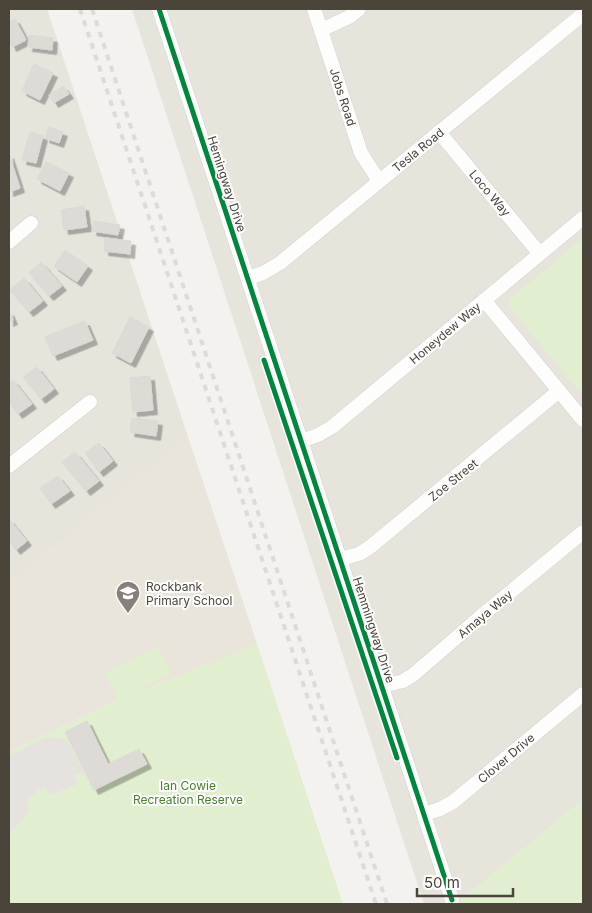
<svg xmlns="http://www.w3.org/2000/svg" width="592" height="913" font-family="Inter,sans-serif">
	<defs>
		<filter id="shadow"><feDropShadow dx="4.5" dy="4.5" stdDeviation="0" flood-color="#0004"/></filter>
	</defs>
	<rect width="100%" height="100%" fill="#f4f2ee"/>
	<!-- residential -->
	<g fill="#e7e4dc">
		<path d="M9,9H47L188,437L9,585Z"/>
		<path d="M132,9H583V904H424Z"/>
	</g>
	<!-- education -->
	<path fill="#eae5da" d="M188,437L257,644L111,703L9,752V585Z"/>
	<!-- green -->
	<g fill="#e1eecf">
		<path d="M583,238V396L509,307L510,299Z"/>
		<path d="M257,644L343,904H9V752L118,700L105,673L158,647L171,674L125,697Z"/>
		<path d="M583,799V904H441L465,896Z"/>
	</g>
	<!-- parking -->
	<path fill="#e6e3df" d="M47,737L67,740L84,774H74L78,784L52,795L44,788L38,790L27,801L29,811L9,833V756Z"/>
	<!-- building -->
	<g fill="#dedbd6" stroke="#dcd9d4" filter="url(#shadow)">
		<path d="M15,19L26,40L12,47L9,40V22Z"/>
		<path d="M29,35L53,38L52,50L28,47Z"/>
		<path d="M34,64L53,73L40,100L22,91Z"/>
		<path d="M63,86L69,94L54,103L49,95Z"/>
		<path d="M49,127L63,132L59,143L45,138Z"/>
		<path d="M30,132L43,136L36,163L22,160Z"/>
		<path d="M9,154L20,188L9,192Z"/>
		<path d="M46,162L69,173L60,191L37,179Z"/>
		<path d="M84,206L87,227L64,230L61,210Z"/>
		<path d="M94,221L120,225L118,235L92,231Z"/>
		<path d="M105,238L131,241L130,254L104,251Z"/>
		<path d="M65,250L88,266L77,282L54,266Z"/>
		<path d="M41,262L62,286L49,296L29,273Z"/>
		<path d="M24,278L43,301L29,312L10,290Z"/>
		<path d="M9,311L13,320L9,322Z"/>
		<path d="M130,317L149,327L131,363L112,353Z"/>
		<path d="M85,321L93,340L53,356L45,337Z"/>
		<path d="M37,367L54,389L41,399L23,377Z"/>
		<path d="M150,376L153,410L133,412L130,378Z"/>
		<path d="M13,380L32,404L18,414L9,402V383Z"/>
		<path d="M132,418L158,421L156,436L130,432Z"/>
		<path d="M99,443L113,461L99,472L85,453Z"/>
		<path d="M75,452L99,481L86,491L62,462Z"/>
		<path d="M58,476L70,491L51,504L40,488Z"/>
		<path d="M9,519L27,541L16,550L9,541Z"/>
		<path d="M87,721L108,764L139,749L147,764L94,790L65,732Z"/>
	</g>
	<g fill="none" stroke-linecap="round" stroke-linejoin="round">
		<defs>
			<g id="street">
				<path d="M159,9L452,900"/>
				<path d="M314,9L361,153L379,181"/>
				<path d="M321,30L349,17L359,9"/>
				<path d="M439,132L540,254"/>
				<path d="M9,242L31,223"/>
				<path d="M248,278L263,273L280,263L583,14"/>
				<path d="M484,300L583,420"/>
				<path d="M301,441L318,435L332,427L583,218"/>
				<path d="M9,466L90,402"/>
				<path d="M340,559L359,554L370,547L559,391"/>
				<path d="M382,686L403,681L413,675L480,617L583,532"/>
				<path d="M424,814L440,809L453,802L583,694"/>
			</g>
		</defs>
		<!-- street casing -->
		<use href="#street" stroke="#d2d0cb" stroke-width="15"/>
		<!-- street -->
		<use href="#street" stroke="#fdfdfc" stroke-width="14"/>
		<!-- rail -->
		<g stroke="#dbdbda" stroke-width="4" stroke-dasharray="6 6" stroke-linecap="butt">
			<path d="M80,9L376,904"/>
			<path d="M92,9L387,904"/>
		</g>
		<defs>
			<g id="cycleway">
				<path d="M159,9L452,900"/>
				<path d="M264,360L397,758"/>
			</g>
		</defs>
		<!-- cycleway casing -->
		<use href="#cycleway" stroke="#fff" stroke-width="8"/>
		<!-- cycleway -->
		<use href="#cycleway" stroke="#00873e" stroke-width="5"/>
	</g>
	<!-- icons -->
	<defs>
		<symbol id="school-pin" viewBox="-11 -11 22 30"><path d="M0 17L-7.5 6A9.5 9.5 0 1 1 7.5 6Z" fill="#868178" stroke="#fff"/><path d="M0-5L7-2L0 1L-7-2ZM-4 1L0 2.5L4 1V4Q0 6-4 4Z" fill="#fff"/></symbol>
	</defs>
	<g fill-rule="evenodd">
		<use href="#school-pin" x="114" y="579" width="28" height="38"/>
	</g>
	<g text-anchor="middle" dominant-baseline="central" stroke-width="4" stroke-linejoin="round" paint-order="stroke">
		<!-- street labels -->
		<g font-size="12" fill="#4b4439" stroke="#fff">
			<text transform="translate(343 97) rotate(72)">Jobs Road</text>
			<text transform="translate(418 150) rotate(-39)">Tesla Road</text>
			<text transform="translate(227 184) rotate(72)">Hemingway Drive</text>
			<text transform="translate(490 193) rotate(50)">Loco Way</text>
			<text transform="translate(445 333) rotate(-40)">Honeydew Way</text>
			<text transform="translate(453 480) rotate(-39)">Zoe Street</text>
			<text transform="translate(485 614) rotate(-40)">Amaya Way</text>
			<text transform="translate(374 630) rotate(72)">Hemmingway Drive</text>
			<text transform="translate(506 758) rotate(-40)">Clover Drive</text>
		</g>
		<!-- poi labels -->
		<g font-size="12" fill="#4b4439" stroke="#fff" text-anchor="start">
			<text x="146" y="586">Rockbank<tspan x="146" dy="14">Primary School</tspan></text>
		</g>
		<!-- park labels -->
		<g font-size="12" fill="#4a7f2a" stroke="#fff">
			<text x="188" y="785">Ian Cowie<tspan x="188" dy="14">Recreation Reserve</tspan></text>
		</g>
	</g>
	<!-- border -->
	<rect width="592" height="913" fill="none" stroke="#4b4439" stroke-width="20"/>
	<!-- scale -->
	<path d="M417 888v8h96v-8" fill="none" stroke="#4b4439" stroke-width="2.5"/>
	<text x="424" y="888" font-size="15" fill="#4b4439" stroke="#ffffff" stroke-width="4" paint-order="stroke">50 m</text>
</svg>
